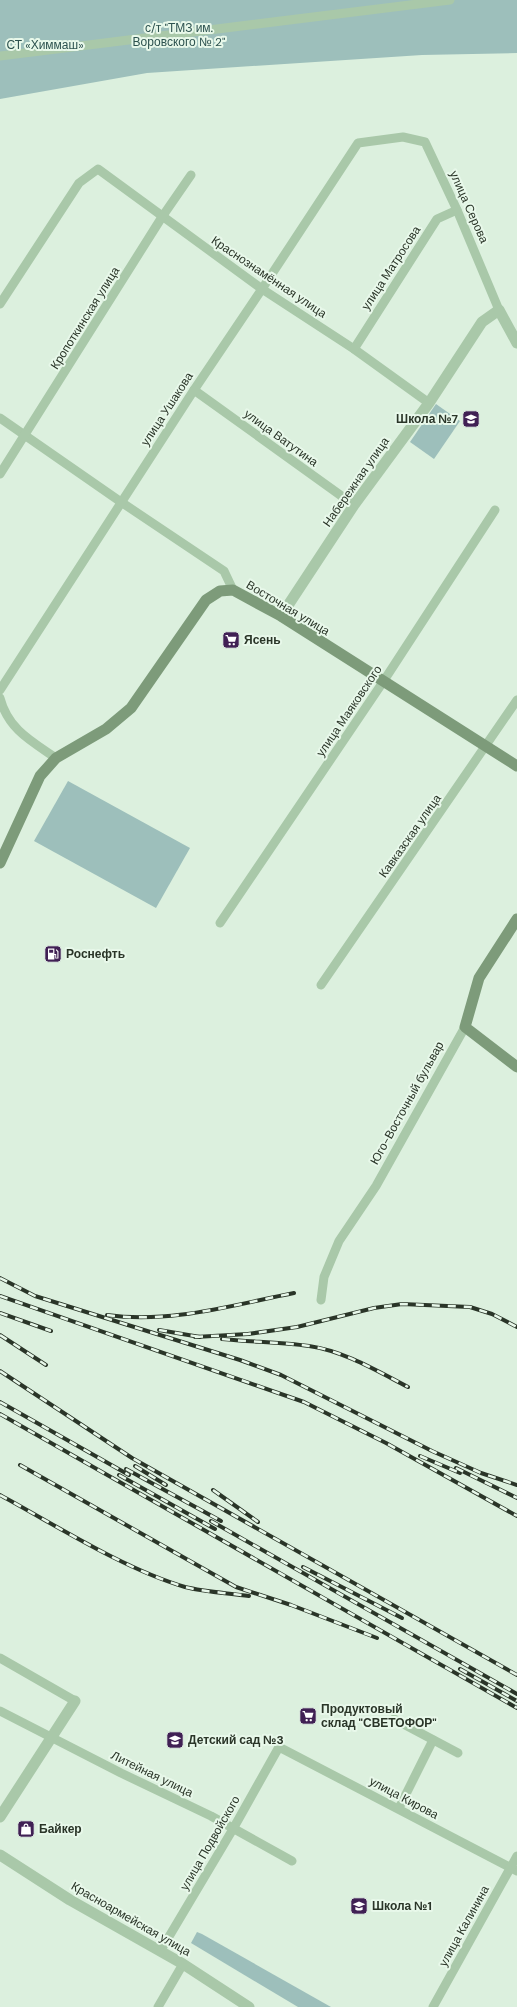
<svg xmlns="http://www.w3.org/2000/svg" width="517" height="2007" font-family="'DM Sans',sans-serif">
	<rect width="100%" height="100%" fill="#dcf0de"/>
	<!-- green -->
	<g fill="#9dbfbb">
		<path d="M0,0H517V53L422,55L147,73L0,99Z"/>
		<path d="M436,404L460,421L434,459L410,442Z"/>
		<path d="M68,781L190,848L156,908L34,841Z"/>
		<path d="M197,1932L202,1934L331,2007H298L191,1943Z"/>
	</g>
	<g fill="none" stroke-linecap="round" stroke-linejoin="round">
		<!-- minor -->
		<g stroke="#a9c8a9" stroke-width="9">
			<path d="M0,56L450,0"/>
			<path d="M0,304L79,183L98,169L262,289L354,349L429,403"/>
			<path d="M354,349L437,219L457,210"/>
			<path d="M194,390L354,505"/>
			<path d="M0,418L121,502L224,571L233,590"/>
			<path d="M0,474L162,217L191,175"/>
			<path d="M0,690L194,390L262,289L358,143L403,137L425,142L457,210L499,310"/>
			<path d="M0,698C8,729 31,741 56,758"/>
			<path d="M220,923L383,682L495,510"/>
			<path d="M321,985L517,700"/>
			<path d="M321,1300L324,1277L339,1241L376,1186L465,1027"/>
			<path d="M0,1658L75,1701"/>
			<path d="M0,1711L121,1773L211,1816L292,1861"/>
			<path d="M394,1719L458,1753"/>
			<path d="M399,1808L433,1740"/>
			<path d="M161,1950L233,1829L279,1747L517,1871"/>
			<path d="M158,2007L183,1964"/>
			<path d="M433,2007L517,1856"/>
		</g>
		<!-- tertiary -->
		<g stroke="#a9c8a9" stroke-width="11">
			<path d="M281,616L354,505L429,403L482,322L499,310L517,343"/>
			<path d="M0,1817L75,1701"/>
			<path d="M0,1855L70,1900L183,1964L249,2007"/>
		</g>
		<!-- secondary -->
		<g stroke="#7d9b7a" stroke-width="11">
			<path d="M0,863L40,776L56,758L106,729L131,708L206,600L220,591L233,590L281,616L517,766"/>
			<path d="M517,919L479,978L465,1027L517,1067"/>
		</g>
		<defs>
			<g id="rail">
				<path d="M0,1278L35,1296L240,1360L281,1375L432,1451L481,1473L517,1485"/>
				<path d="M0,1296L304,1402L386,1443L517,1516"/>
				<path d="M0,1313L51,1331"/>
				<path d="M107,1315C170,1324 232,1305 294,1293"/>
				<path d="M159,1330L200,1337"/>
				<path d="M0,1335L46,1365"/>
				<path d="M195,1337L248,1334L297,1327L374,1308L402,1304L470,1307L492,1314L517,1327"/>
				<path d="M222,1339C251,1342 280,1342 309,1346C344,1351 377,1371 408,1387"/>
				<path d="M0,1371L132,1458L517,1675"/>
				<path d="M0,1402L129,1475"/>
				<path d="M0,1414L517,1708"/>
				<path d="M420,1456L460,1473"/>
				<path d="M20,1465L236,1587L291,1605L377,1638"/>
				<path d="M135,1466L166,1485"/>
				<path d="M456,1468L517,1498"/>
				<path d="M126,1469L221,1521"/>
				<path d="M119,1475L215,1529"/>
				<path d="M213,1490L258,1522"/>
				<path d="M0,1495C57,1526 124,1569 185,1587C205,1592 228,1593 249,1596"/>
				<path d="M211,1521L517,1694"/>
				<path d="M303,1567L402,1618"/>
				<path d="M460,1669L517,1701"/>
			</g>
		</defs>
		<!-- rail casing -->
		<use href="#rail" stroke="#2a3528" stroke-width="4"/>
		<!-- rail -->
		<use href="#rail" stroke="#e8f8ea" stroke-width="2.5" stroke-dasharray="8" stroke-linecap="butt"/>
	</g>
	<!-- icons -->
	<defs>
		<symbol id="school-square" viewBox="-11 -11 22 22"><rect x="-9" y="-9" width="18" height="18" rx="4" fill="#402054" stroke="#e8f8ea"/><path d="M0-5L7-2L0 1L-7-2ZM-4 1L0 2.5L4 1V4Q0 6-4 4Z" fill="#fff"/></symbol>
		<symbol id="supermarket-square" viewBox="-11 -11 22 22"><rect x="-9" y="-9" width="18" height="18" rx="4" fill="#402054" stroke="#e8f8ea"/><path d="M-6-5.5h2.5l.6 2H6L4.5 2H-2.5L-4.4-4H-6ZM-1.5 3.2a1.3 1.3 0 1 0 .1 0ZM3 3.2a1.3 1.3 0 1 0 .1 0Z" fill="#fff"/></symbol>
		<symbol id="fuel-square" viewBox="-11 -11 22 22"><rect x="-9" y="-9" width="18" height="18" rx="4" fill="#402054" stroke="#e8f8ea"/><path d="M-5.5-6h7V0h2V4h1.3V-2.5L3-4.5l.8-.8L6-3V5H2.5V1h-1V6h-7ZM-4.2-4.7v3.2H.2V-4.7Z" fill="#fff"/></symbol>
		<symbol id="shop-square" viewBox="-11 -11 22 22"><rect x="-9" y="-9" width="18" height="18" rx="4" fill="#402054" stroke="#e8f8ea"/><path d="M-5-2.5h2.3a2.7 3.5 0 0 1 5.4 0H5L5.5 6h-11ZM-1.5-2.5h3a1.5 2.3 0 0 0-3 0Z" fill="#fff"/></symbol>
	</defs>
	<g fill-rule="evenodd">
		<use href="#school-square" x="461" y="409" width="20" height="20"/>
		<use href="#supermarket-square" x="221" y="630" width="20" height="20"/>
		<use href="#fuel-square" x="43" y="944" width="20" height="20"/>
		<use href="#supermarket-square" x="298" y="1706" width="20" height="20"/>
		<use href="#school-square" x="165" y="1730" width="20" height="20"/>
		<use href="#shop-square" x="16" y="1819" width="20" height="20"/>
		<use href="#school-square" x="349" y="1896" width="20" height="20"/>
	</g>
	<g text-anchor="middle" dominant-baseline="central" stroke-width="4" stroke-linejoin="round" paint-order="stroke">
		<!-- park labels -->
		<g font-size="12" fill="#2d524f" stroke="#e8f8ea">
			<text x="179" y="28">с/т "ТМЗ им.<tspan x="179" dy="14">Воровского № 2"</tspan></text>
			<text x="45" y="45">СТ «Химмаш»</text>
		</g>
		<!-- street labels -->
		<g font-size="12" fill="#2a3528" stroke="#e8f8ea">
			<text transform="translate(469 207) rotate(66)">улица Серова</text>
			<text transform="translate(391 268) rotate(-57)">улица Матросова</text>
			<text transform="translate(269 277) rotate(34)">Краснознамённая улица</text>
			<text transform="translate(85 318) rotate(-58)">Кропоткинская улица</text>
			<text transform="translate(167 409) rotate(-57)">улица Ушакова</text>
			<text transform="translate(281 438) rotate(36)">улица Ватутина</text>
			<text transform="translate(356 482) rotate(-55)">Набережная улица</text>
			<text transform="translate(288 608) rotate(31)">Восточная улица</text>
			<text transform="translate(349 711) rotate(-56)">улица Маяковского</text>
			<text transform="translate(410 836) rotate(-55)">Кавказская улица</text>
			<text transform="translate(407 1103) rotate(-61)">Юго-Восточный бульвар</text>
			<text transform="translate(152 1774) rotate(26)">Литейная улица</text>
			<text transform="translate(404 1798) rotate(28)">улица Кирова</text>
			<text transform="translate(210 1843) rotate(-60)">улица Подвойского</text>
			<text transform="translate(131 1919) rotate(30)">Красноармейская улица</text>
			<text transform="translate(464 1926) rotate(-61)">улица Калинина</text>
		</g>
		<!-- poi labels -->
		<g font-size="12" font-weight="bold" fill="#2a3528" stroke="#e8f8ea" text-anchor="start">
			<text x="458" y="419" text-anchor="end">Школа №7</text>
			<text x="244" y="640">Ясень</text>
			<text x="66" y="954">Роснефть</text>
			<text x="321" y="1709">Продуктовый<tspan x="321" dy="14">склад "СВЕТОФОР"</tspan></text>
			<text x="188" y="1740">Детский сад №3</text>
			<text x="39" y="1829">Байкер</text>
			<text x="372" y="1906">Школа №1</text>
		</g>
	</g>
</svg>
